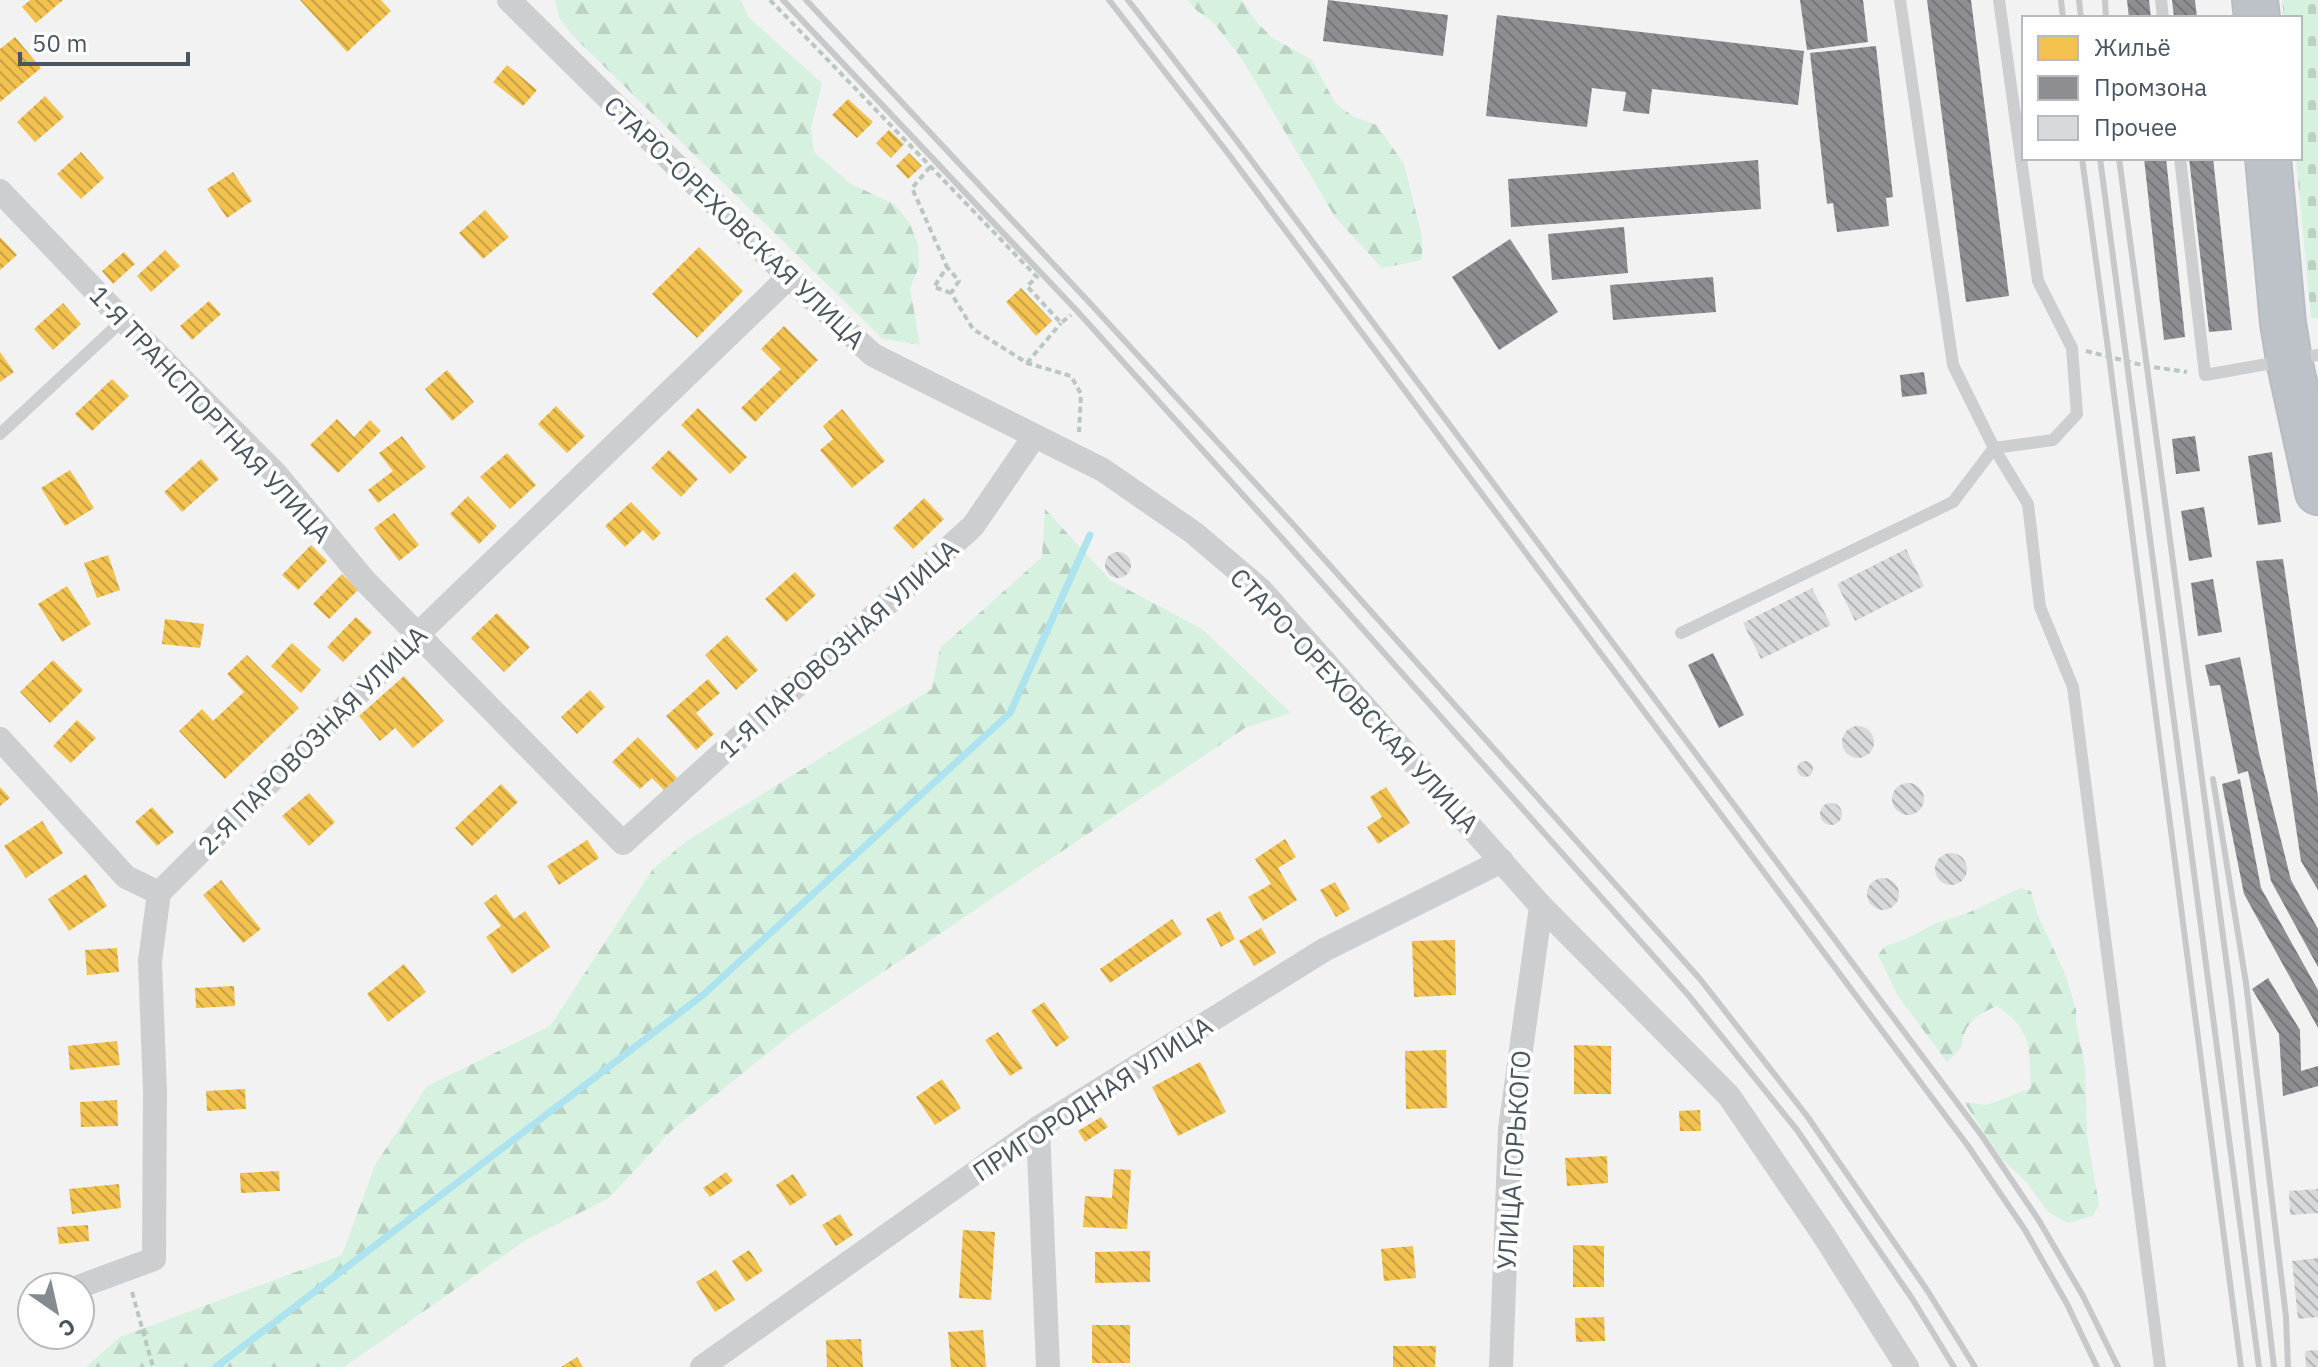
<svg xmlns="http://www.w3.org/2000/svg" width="2318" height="1367" font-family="'IBM Plex Sans',sans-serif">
	<defs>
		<pattern id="forest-firs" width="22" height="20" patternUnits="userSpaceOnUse" patternTransform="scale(2)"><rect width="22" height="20" fill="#d7f1e0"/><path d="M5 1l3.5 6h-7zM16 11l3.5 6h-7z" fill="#bad1c3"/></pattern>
		<pattern id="cemetery-stones" width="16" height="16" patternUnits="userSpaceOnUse" patternTransform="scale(2)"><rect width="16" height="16" fill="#d7f1e0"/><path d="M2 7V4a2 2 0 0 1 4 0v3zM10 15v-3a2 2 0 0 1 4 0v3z" fill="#bad1c3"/></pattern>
		<pattern id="homes-back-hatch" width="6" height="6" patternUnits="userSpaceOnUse" patternTransform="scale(2)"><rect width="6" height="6" fill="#f2c14e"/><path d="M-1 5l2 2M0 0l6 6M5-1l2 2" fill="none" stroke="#c6a044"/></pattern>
		<pattern id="industry-back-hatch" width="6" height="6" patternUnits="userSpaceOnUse" patternTransform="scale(2)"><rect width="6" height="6" fill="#8d8d92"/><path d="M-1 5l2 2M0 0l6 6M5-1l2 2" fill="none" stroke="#75767a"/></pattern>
		<pattern id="building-back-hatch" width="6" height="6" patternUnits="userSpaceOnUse" patternTransform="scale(2)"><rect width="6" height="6" fill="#d8d9da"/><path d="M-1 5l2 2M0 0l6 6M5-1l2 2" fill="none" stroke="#b1b3b4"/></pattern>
	</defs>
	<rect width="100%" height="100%" fill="#f2f2f2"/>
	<!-- forest -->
	<g fill="url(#forest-firs)">
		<path d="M555,0H741L749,18L822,83L811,128L814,152L851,184L894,204L909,222L918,244L919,267L910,288L920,345L883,339L572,35L559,17Z"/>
		<path d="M1188,0H1242L1255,20L1271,37L1312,60L1335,103L1354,117L1377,125L1404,164L1422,237V260L1382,268L1335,217L1242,59L1214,23L1196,10Z"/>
		<path d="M1045,509L1110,580L1202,629L1291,713L1245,728L794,1032L672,1130L609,1198L526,1240L344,1367H86L120,1337L342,1255L375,1165L427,1086L550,1026L653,869L688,840L932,689L940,648L1042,557Z"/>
		<path d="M2020,888L2031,891L2037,913L2066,976L2076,1010V1022L2085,1067L2087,1135L2099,1205L2093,1216L2068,1223L2048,1212L2027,1183L2002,1159L1964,1102L1987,1105L2031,1088C2029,1047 2033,1031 1997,1006C1977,1014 1962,1025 1962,1047L1947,1062L1898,996L1878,955L1885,946L1906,939L1936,923L1968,913Z"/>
	</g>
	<!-- cemetery -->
	<path fill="url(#cemetery-stones)" d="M2282,0H2318V318H2311L2296,158H2300V18H2284Z"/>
	<!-- homes -->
	<g fill="url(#homes-back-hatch)">
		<path d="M30,0H63L36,23L22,7Z"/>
		<path d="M300,0H381L391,11L347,52Z"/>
		<path d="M15,37L41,68L0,102V49Z"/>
		<path d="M507,65L537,90L523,106L493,82Z"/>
		<path d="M45,96L64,117L35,142L17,122Z"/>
		<path d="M848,99L873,122L857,138L832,115Z"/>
		<path d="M889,130L904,144L891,158L876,143Z"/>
		<path d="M81,152L104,178L81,199L57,174Z"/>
		<path d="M909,153L922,166L908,179L896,166Z"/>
		<path d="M233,172L252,201L227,218L207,189Z"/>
		<path d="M485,210L509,237L483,259L459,233Z"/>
		<path d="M0,237L17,255L0,270Z"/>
		<path d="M699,247L743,291L697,338L652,294Z"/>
		<path d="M165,250L180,266L151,292L137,276Z"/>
		<path d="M124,252L135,264L113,284L102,271Z"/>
		<path d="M1021,288L1052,321L1036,336L1006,302Z"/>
		<path d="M209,301L221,314L192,340L180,326Z"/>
		<path d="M63,303L81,324L53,350L34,329Z"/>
		<path d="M784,326L818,360L755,422L741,408L781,369L761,349Z"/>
		<path d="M0,352L14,372L0,382Z"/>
		<path d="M447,370L474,402L452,421L425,389Z"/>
		<path d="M112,379L129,396L92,431L75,414Z"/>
		<path d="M556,406L585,436L567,453L538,424Z"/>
		<path d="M698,408L747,457L730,474L681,425Z"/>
		<path d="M842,409L885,461L852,488L820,450L833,439L823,426Z"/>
		<path d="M337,419L354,437L370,420L381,431L338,473L310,445Z"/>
		<path d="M402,436L426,467L378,503L368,490L393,471L379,453Z"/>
		<path d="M669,450L698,479L681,497L651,468Z"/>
		<path d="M507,453L536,485L510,509L480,477Z"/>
		<path d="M201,459L219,479L182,512L164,492Z"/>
		<path d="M70,470L94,508L65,526L41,488Z"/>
		<path d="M468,496L497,526L479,544L450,514Z"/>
		<path d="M924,498L944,519L913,549L893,528Z"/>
		<path d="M631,502L661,533L653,541L643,530L625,547L605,526Z"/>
		<path d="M394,513L419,545L399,561L374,528Z"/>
		<path d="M311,545L327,561L298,590L282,575Z"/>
		<path d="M108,555L120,590L97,598L84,563Z"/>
		<path d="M795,572L816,595L786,622L765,599Z"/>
		<path d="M342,574L358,590L329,619L313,604Z"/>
		<path d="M67,586L91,624L62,642L38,604Z"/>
		<path d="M497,613L530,647L504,672L471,638Z"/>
		<path d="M356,617L372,632L343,662L327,647Z"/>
		<path d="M165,619L204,624L200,648L162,644Z"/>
		<path d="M727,635L758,670L736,690L705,655Z"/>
		<path d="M292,643L321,670L301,693L271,666Z"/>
		<path d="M247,655L299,708L225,779L179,731L202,709L213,721L244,692L227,674Z"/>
		<path d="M53,660L83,690L50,723L20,692Z"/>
		<path d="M404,676L444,721L413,748L395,728L380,741L359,716Z"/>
		<path d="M708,679L720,693L696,713L714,734L696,750L666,716Z"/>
		<path d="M590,690L605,707L577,734L561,717Z"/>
		<path d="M77,720L96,738L71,763L53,746Z"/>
		<path d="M638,737L678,779L665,791L652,778L640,789L612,762Z"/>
		<path d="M501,784L518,802L472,846L455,828Z"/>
		<path d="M0,787L10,798L0,806Z"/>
		<path d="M1386,787L1410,823L1378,844L1367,827L1382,817L1370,797Z"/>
		<path d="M309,793L335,822L309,846L282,816Z"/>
		<path d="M152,807L174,832L157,846L135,822Z"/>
		<path d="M42,821L63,853L26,878L4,846Z"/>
		<path d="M1285,839L1296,857L1278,868L1297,900L1263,921L1248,897L1271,884L1255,859Z"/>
		<path d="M587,840L599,858L559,885L547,866Z"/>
		<path d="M86,874L107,906L69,931L48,899Z"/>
		<path d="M221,880L261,929L243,943L203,895Z"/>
		<path d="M1335,882L1350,909L1336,917L1320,890Z"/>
		<path d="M496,894L514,919L525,911L550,947L512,974L486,937L501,926L484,903Z"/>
		<path d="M1220,911L1235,939L1221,947L1206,919Z"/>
		<path d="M1172,919L1182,934L1110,983L1100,969Z"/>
		<path d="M1261,928L1276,953L1254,966L1239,941Z"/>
		<path d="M1455,940L1456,995L1414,997L1412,941Z"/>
		<path d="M117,948L119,972L87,975L85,950Z"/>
		<path d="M404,964L426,992L388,1022L367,994Z"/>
		<path d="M234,986L235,1006L196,1008L195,988Z"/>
		<path d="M1044,1002L1069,1038L1056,1047L1031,1011Z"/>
		<path d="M998,1032L1023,1068L1010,1076L985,1040Z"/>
		<path d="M117,1041L120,1065L70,1070L68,1046Z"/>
		<path d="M1574,1045L1611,1046V1094H1574Z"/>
		<path d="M1446,1050L1447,1108L1406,1109L1405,1051Z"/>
		<path d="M1200,1062L1226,1112L1178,1136L1152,1087Z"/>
		<path d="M942,1079L961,1108L935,1125L916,1097Z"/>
		<path d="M245,1089L246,1109L207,1111L206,1091Z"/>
		<path d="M117,1100L118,1126L81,1127L80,1102Z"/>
		<path d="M1700,1110L1701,1131H1680L1679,1111Z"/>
		<path d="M1101,1117L1108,1127L1085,1142L1078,1131Z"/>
		<path d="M1607,1156L1608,1183L1567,1186L1565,1158Z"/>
		<path d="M1114,1169L1131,1170L1127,1229L1083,1227L1085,1196L1112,1198Z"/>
		<path d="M279,1171L280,1191L241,1193L240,1173Z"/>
		<path d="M726,1172L733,1181L710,1197L703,1188Z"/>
		<path d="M793,1174L807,1195L790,1206L776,1185Z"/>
		<path d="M119,1184L121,1208L72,1214L69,1189Z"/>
		<path d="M840,1214L853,1235L836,1246L822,1225Z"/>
		<path d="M88,1225L89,1241L59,1244L57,1227Z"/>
		<path d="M963,1230L995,1232L991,1300L959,1298Z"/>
		<path d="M1573,1245L1604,1246V1287H1573Z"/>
		<path d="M1413,1246L1416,1278L1384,1281L1381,1249Z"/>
		<path d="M749,1250L763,1271L746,1282L732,1261Z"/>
		<path d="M1150,1251V1282L1095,1283V1252Z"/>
		<path d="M716,1270L735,1300L715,1312L696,1282Z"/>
		<path d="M1604,1317L1605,1341L1576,1342L1575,1318Z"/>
		<rect x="1092" y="1325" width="38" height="38"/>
		<path d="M983,1330L986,1367H951L948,1332Z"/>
		<path d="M861,1339L863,1367H827L826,1340Z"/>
		<path d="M1393,1346H1436L1435,1367H1393Z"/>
		<path d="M577,1357L583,1367H561Z"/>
	</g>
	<!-- industry -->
	<g fill="url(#industry-back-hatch)">
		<path d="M1328,0L1448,15L1443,56L1323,41Z"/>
		<path d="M1800,0H1863L1868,42L1807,50Z"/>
		<path d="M1927,0H1971L2009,296L1966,302Z"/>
		<path d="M2127,0H2149L2151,18H2129Z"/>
		<path d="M2172,0H2195L2197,18H2174Z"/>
		<path d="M1497,15L1804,51L1798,105L1652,89L1649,114L1623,111L1626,92L1592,88L1587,127L1486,116Z"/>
		<path d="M1876,46L1893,197L1886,198L1889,226L1837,232L1833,203L1827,204L1810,53Z"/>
		<path d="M2144,158H2166L2185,337L2164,340Z"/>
		<path d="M2189,158H2213L2232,330L2209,332Z"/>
		<path d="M1758,160L1761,209L1511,227L1508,179Z"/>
		<path d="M1624,227L1628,273L1552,280L1548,234Z"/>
		<path d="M1510,239L1558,312L1499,350L1452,277Z"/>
		<path d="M1713,277L1716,312L1613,320L1610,285Z"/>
		<path d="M1924,372L1927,394L1902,397L1900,375Z"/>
		<path d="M2195,436L2200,471L2176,474L2172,439Z"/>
		<path d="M2272,452L2281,522L2258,525L2248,456Z"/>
		<path d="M2204,507L2212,557L2189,561L2181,511Z"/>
		<path d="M2283,559L2318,797V890L2301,861L2256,561Z"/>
		<path d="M2213,579L2222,632L2198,636L2191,583Z"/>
		<path d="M1713,653L1744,715L1719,728L1688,665Z"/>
		<path d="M2240,657L2259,753L2291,880L2318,929V967L2271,881L2248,771L2238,774L2220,685L2210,686L2205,665Z"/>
		<path d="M2240,779L2261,888L2318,990V1028L2244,894L2222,784Z"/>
		<path d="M2268,978L2300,1030L2301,1071L2318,1066V1086L2283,1096L2279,1034L2252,989Z"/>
	</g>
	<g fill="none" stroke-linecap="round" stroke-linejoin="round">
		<!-- stream -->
		<path stroke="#ace3ee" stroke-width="7" d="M216,1367L703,995L1010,713L1090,535"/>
	</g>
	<!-- building -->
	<g fill="url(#building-back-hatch)">
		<path d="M1906,549L1924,586L1855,621L1837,584Z"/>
		<circle cx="1118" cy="565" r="13"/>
		<path d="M1812,588L1831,625L1761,659L1743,623Z"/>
		<circle cx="1858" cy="742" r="16"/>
		<circle cx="1805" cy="769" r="8"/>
		<circle cx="1908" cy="799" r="16"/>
		<circle cx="1831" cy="814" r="11"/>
		<circle cx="1951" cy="869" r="16"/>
		<circle cx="1883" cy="894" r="16"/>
		<path d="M2318,1189V1213L2290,1215L2289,1191Z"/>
		<path d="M2318,1258V1317L2298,1319L2292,1261Z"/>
		<path d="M2318,1350V1367H2306L2305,1351Z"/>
	</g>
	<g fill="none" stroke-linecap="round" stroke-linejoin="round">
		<defs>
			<g id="highway">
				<path d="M2255,0L2257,18"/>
				<path d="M2268,158L2283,323L2289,360L2318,492"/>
			</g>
		</defs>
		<!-- highway casing -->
		<use href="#highway" stroke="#b7bcc1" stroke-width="48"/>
		<!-- path -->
		<g stroke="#bac6c2" stroke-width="4" stroke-dasharray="6 4" stroke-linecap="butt">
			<path d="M770,0L1037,277L1027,286L1061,323L1071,315"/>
			<path d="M930,167L912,188L947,267"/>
			<path d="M951,293L934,287L947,267L959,281L951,293L973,329L1027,363L1071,376L1081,394L1079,432"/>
			<path d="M2086,351L2146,366L2187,372"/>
			<path d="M1027,363L1061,323"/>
			<path d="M132,1292L153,1367"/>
		</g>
		<!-- lane -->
		<g stroke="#ccced0" stroke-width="12">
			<path d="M1900,0L1953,365L1994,448L2028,504L2040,607L2073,687L2160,1367"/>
			<path d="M2161,0L2163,18"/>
			<path d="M2180,158L2205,375L2318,355"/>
			<path d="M0,434L123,320"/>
			<path d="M1681,633L1953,502L1994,448L2053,440L2077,414L2072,348L2038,281L1999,0"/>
		</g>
		<!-- street -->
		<g stroke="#ccced0" stroke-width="24">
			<path d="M509,0L789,277L873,355L1103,470L1194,533L1261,590L1541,906L1729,1096L1823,1234L1907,1367"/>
			<path d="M0,191L123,320L276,474L365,581L623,843L973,526L1034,437"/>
			<path d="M0,739L126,877L159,893"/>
			<path d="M1038,1128L1048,1367"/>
			<path d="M78,1287L154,1259L155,1092L150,961L159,893L418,634L789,277"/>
			<path d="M702,1367L1038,1128L1324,950L1502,861"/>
			<path d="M1501,1367L1510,1129L1541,906"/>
		</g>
		<!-- highway -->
		<use href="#highway" stroke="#bcc2c7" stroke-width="44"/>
		<!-- rail -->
		<g stroke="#c7c8ca" stroke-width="6">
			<path d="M783,0L1078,312L1280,536L1689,996L1797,1130L1913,1300L1954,1367"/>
			<path d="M806,0L1088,301L1291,522L1700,979L1807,1116L1927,1290L1975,1367"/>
			<path d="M1109,0L1227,152L1968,1146L2025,1230L2067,1304L2097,1367"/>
			<path d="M1128,0L1237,141L1982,1136L2038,1219L2083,1296L2118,1367"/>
			<path d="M2061,0L2063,18"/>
			<path d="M2079,0L2081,18"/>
			<path d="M2105,0L2106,18"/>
			<path d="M2082,158L2109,356L2241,1367"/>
			<path d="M2100,158L2259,1367"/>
			<path d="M2119,158L2231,996L2274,1367"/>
			<path d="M2213,779L2246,983L2286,1317L2288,1367"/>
		</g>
	</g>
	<g text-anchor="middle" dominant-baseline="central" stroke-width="8" stroke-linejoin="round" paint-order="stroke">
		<!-- street labels -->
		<g font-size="26" fill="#49555f" stroke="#fff">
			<text transform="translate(735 222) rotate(44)">СТАРО-ОРЕХОВСКАЯ УЛИЦА</text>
			<text transform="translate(211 414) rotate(47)">1-Я ТРАНСПОРТНАЯ УЛИЦА</text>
			<text transform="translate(838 648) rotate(-42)">1-Я ПАРОВОЗНАЯ УЛИЦА</text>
			<text transform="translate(1355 700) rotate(47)">СТАРО-ОРЕХОВСКАЯ УЛИЦА</text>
			<text transform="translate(312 740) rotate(-45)">2-Я ПАРОВОЗНАЯ УЛИЦА</text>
			<text transform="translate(1092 1098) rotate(-33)">ПРИГОРОДНАЯ УЛИЦА</text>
			<text transform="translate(1513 1160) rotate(-86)">УЛИЦА ГОРЬКОГО</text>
		</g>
	</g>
	<!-- legend -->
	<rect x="2022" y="16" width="280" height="144" fill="#ffffff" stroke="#b6bbbf" stroke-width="2"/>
	<rect x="2038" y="36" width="40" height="24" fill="#f2c14e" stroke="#b6bbbf" stroke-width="2"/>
	<text x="2094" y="56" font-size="24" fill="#49555f">Жильё</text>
	<rect x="2038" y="76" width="40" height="24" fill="#8d8d92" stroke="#b6bbbf" stroke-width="2"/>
	<text x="2094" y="96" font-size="24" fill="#49555f">Промзона</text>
	<rect x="2038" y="116" width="40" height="24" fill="#d8d9da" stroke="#b6bbbf" stroke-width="2"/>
	<text x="2094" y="136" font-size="24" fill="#49555f">Прочее</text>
	<!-- north arrow -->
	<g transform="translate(56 1311) rotate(146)"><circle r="38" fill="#ffffff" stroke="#b6bbbf" stroke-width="2"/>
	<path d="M0-6L14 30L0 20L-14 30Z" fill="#848c92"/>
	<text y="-12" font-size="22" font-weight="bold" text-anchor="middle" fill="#49555f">С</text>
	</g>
	<!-- scale -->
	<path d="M20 52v12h168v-12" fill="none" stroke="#49555f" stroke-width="4"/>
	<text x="32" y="52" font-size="24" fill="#49555f" stroke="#ffffff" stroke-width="6" paint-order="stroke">50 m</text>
</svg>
